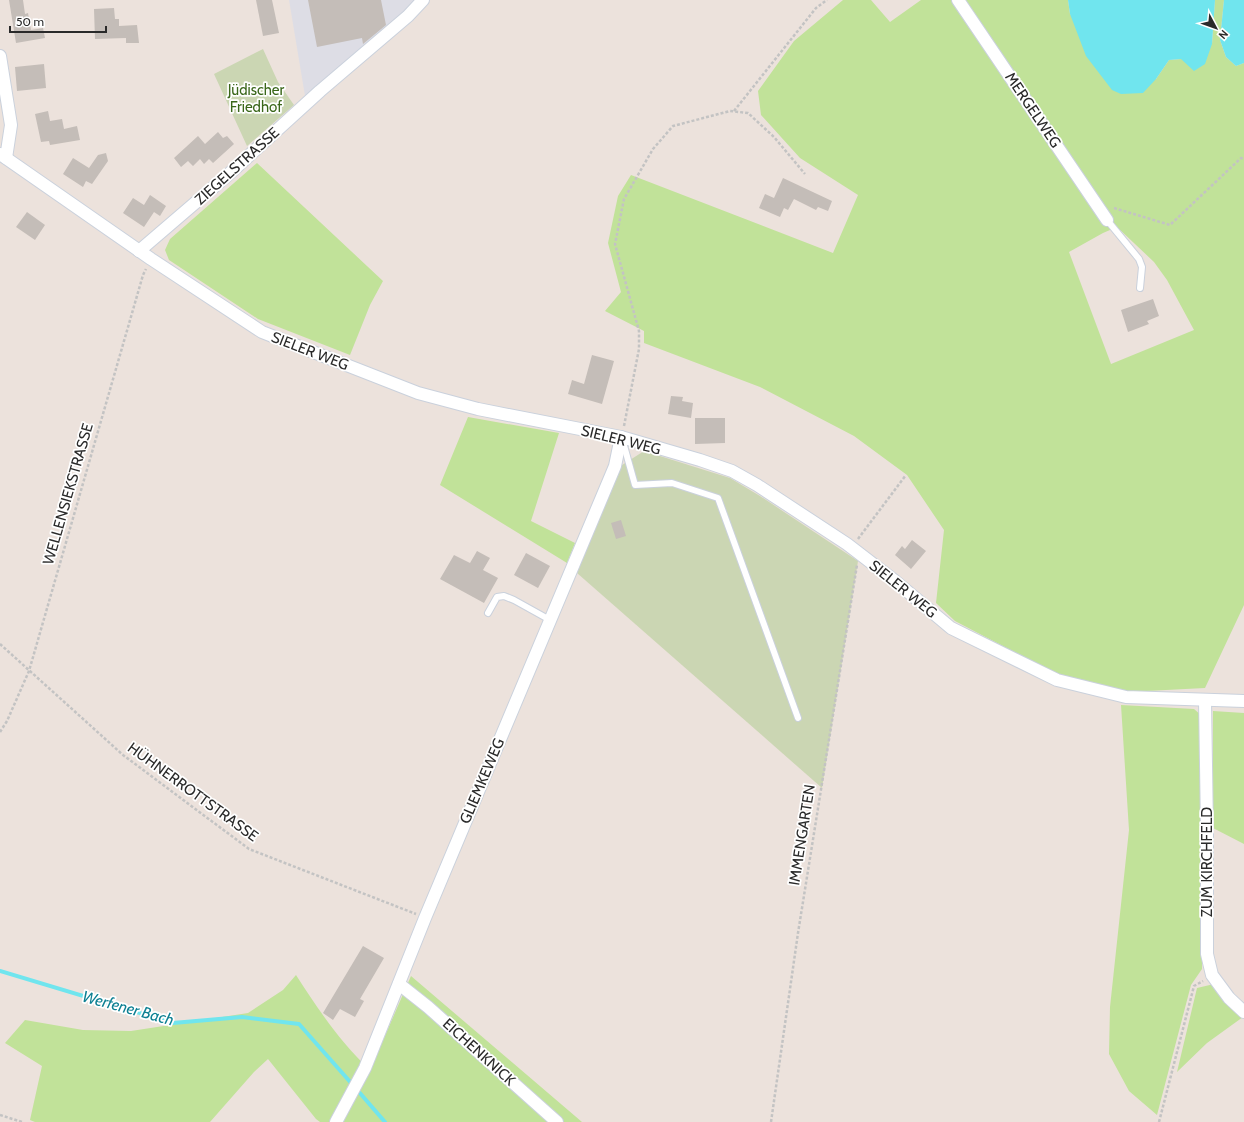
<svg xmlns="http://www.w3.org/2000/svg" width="1244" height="1122" font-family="Cabin,sans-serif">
	<rect width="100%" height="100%" fill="#ece2dc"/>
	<!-- industrial -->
	<path fill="#dddde5" d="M289,0H420L409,12L305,96Z"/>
	<!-- green -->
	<g fill="#c1e299" fill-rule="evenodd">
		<path d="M843,0H871L890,22L921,0H1068L1070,14L1156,79L1169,60L1181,59L1212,44L1215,0H1224L1220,40L1226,57L1236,66L1244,63V605L1205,688L1127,692L1058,675L955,621L936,603L944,530L907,475L854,436L760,387L644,343V331L605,311L621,292L608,243L618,196L631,175L833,253L858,195L800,158L761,115L758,91L794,41ZM1117,227L1154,262L1167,280L1194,330L1111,364L1069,252L1103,233Z"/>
		<path d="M257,163L383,281L370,305L350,355L258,319L169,260L165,250L170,239Z"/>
		<path d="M468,417L559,433L531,521L575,543L567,563L440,485Z"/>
		<path d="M1121,705L1194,709L1202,716V969L1191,985L1157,1115L1129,1091L1109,1054L1110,1007L1129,830Z"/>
		<path d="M1213,711L1244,713V844L1213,828Z"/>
		<path d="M296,975C318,1009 340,1042 370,1070L411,976L582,1122H320L316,1119L268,1059L254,1072L210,1122H35L30,1120L42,1066L5,1043L25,1020L83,1030L131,1031L248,1013L283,990Z"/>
		<path d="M1214,984L1243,1017L1207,1043L1177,1072L1197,988Z"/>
	</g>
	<!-- cemetery -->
	<g fill="#cbd6b3">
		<path d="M263,49L278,82L294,105L247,146L214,74Z"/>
		<path d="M644,451L730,478L760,496L858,561L822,788L577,573L619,467Z"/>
	</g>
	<!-- water -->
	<g fill="#70e5ee">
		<path d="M1068,0H1215L1212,44L1205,64L1194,71L1181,59L1169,60L1156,79L1143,93L1121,94L1112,90L1086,56L1070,14Z"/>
		<path d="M1224,0H1244V63L1236,66L1226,57L1220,40Z"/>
	</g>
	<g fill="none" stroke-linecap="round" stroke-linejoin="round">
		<!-- stream -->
		<g stroke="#70e5ee" stroke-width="4">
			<path d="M0,971L173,1023L242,1017L299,1024L352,1084"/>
			<path d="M359,1092L385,1122"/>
		</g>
	</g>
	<!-- building -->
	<g fill="#c4bdb8">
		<path d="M9,0H23L25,14L28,13L31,30L43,28L45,38L16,43Z"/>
		<path d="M256,0H272L279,33L263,36Z"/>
		<path d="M308,0H381L386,25L363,44L362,38L317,47Z"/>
		<path d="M114,8L115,19H119V26L137,25L139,43H126V38L95,39L94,9Z"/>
		<path d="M44,64L46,88L17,91L15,67Z"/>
		<path d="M48,111L50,121L62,119L64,129L77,126L80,140L50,145L49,141L41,142L35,114Z"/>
		<path d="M218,132L223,138L227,136L234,144L213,163L209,159L204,164L200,159L193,166L188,161L181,167L174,158L198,136L205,144Z"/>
		<path d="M106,153L108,161L92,184L86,181L83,187L63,174L73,158L89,168L98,155Z"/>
		<path d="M783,178L832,201L828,211L818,207L816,210L794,199L788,210L784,208L780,217L759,208L765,194L774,198Z"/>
		<path d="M150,195L166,206L160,216L154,212L144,227L123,213L133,198L144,205Z"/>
		<path d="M27,212L45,225L35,240L16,227Z"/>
		<path d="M1153,299L1159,316L1147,321L1149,324L1128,332L1121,310Z"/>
		<path d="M592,355L614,361L602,404L568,394L572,380L584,384Z"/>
		<path d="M671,396L683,397L682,401L693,403L691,418L668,414Z"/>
		<path d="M695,418H725V443L695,444Z"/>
		<path d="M621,520L626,536L616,539L611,523Z"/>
		<path d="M912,540L926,551L911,569L895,555L902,546L905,549Z"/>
		<path d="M477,551L490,558L483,570L498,578L484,603L440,579L454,555L470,563Z"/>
		<path d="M526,553L550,566L538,588L514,575Z"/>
		<path d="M363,946L384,958L360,999L364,1001L355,1017L340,1009L333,1020L323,1013Z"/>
	</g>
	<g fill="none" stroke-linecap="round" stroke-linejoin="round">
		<defs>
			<g id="service">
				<path d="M1107,220L1139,259L1142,267L1140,288"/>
				<path d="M623,442L635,485L672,483L718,498L798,718"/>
				<path d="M488,613L497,597L504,596L514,600L550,620"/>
			</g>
			<g id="minor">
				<path d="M958,0L1107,220"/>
				<path d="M0,56L11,125L6,158"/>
				<path d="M0,154L151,259L262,332L418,393L478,409L621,437L700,460L732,471L757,485L847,544L895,581L951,628L1057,680L1126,697L1244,701"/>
				<path d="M139,251L230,173L320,91L408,16L423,0"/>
				<path d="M1205,700L1207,829V954L1212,975L1229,998L1244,1012"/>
				<path d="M399,984L428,1007L557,1122"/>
				<path d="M336,1122L365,1068L425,918L615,466L621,437"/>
			</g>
		</defs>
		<!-- service casing -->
		<use href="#service" stroke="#cad1dc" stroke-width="8"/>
		<!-- minor casing -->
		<use href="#minor" stroke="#cad1dc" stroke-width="14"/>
		<!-- path -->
		<g stroke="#c3c3c3" stroke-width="2.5" stroke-dasharray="3 2" stroke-linecap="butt">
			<path d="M734,111L816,8L827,0"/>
			<path d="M1114,208L1170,225L1241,158L1244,159"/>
			<path d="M624,426L639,349V331L615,244L624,199L653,149L673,126L730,111L748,113L774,137L805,174"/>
			<path d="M858,539L906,475"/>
			<path d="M0,644L123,755L249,849L416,914"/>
			<path d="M0,732L7,721L29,671L143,275L146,269"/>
			<path d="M0,1115L22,1122"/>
			<path d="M771,1122L798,933L857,565"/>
			<path d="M1159,1122L1194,986L1203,981"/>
		</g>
		<!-- service -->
		<use href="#service" stroke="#fff" stroke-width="6"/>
		<!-- minor -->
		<use href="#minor" stroke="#fff" stroke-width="12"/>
	</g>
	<g text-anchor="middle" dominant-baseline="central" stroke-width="3.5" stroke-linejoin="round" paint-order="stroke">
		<!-- park labels -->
		<g font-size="15" fill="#3a671a" stroke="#fff">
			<text x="256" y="90">Jüdischer<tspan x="256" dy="17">Friedhof</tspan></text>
		</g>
		<!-- street labels -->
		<g font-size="15" fill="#2a2a2a" stroke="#fff">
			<text transform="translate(1033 110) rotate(56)">MERGELWEG</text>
			<text transform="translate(237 166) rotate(-42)">ZIEGELSTRASSE</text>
			<text transform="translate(310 351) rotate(21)">SIELER WEG</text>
			<text transform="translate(621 440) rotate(14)">SIELER WEG</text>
			<text transform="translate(68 494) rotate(-74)">WELLENSIEKSTRASSE</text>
			<text transform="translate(903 589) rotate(39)">SIELER WEG</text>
			<text transform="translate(482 781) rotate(-67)">GLIEMKEWEG</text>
			<text transform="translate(193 792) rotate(36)">HÜHNERROTTSTRASSE</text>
			<text transform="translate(802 835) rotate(-81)">IMMENGARTEN</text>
			<text transform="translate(1207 862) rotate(-90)">ZUM KIRCHFELD</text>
			<text transform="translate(479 1052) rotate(42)">EICHENKNICK</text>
		</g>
		<!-- water labels -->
		<g font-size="16" font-style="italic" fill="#0e8093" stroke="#fff">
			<text transform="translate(128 1008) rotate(15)">Werfener Bach</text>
		</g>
	</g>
	<!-- north arrow -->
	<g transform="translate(1216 28) rotate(131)" stroke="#ffffff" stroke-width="3" paint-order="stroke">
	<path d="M0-3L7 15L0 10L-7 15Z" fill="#2a2a2a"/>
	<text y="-6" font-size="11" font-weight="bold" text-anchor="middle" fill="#2a2a2a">N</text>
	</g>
	<!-- scale -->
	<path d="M10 26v6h96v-6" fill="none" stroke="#2a2a2a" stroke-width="2"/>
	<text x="16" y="26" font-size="12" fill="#2a2a2a" stroke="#ffffff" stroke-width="3" paint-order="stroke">50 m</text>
</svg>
